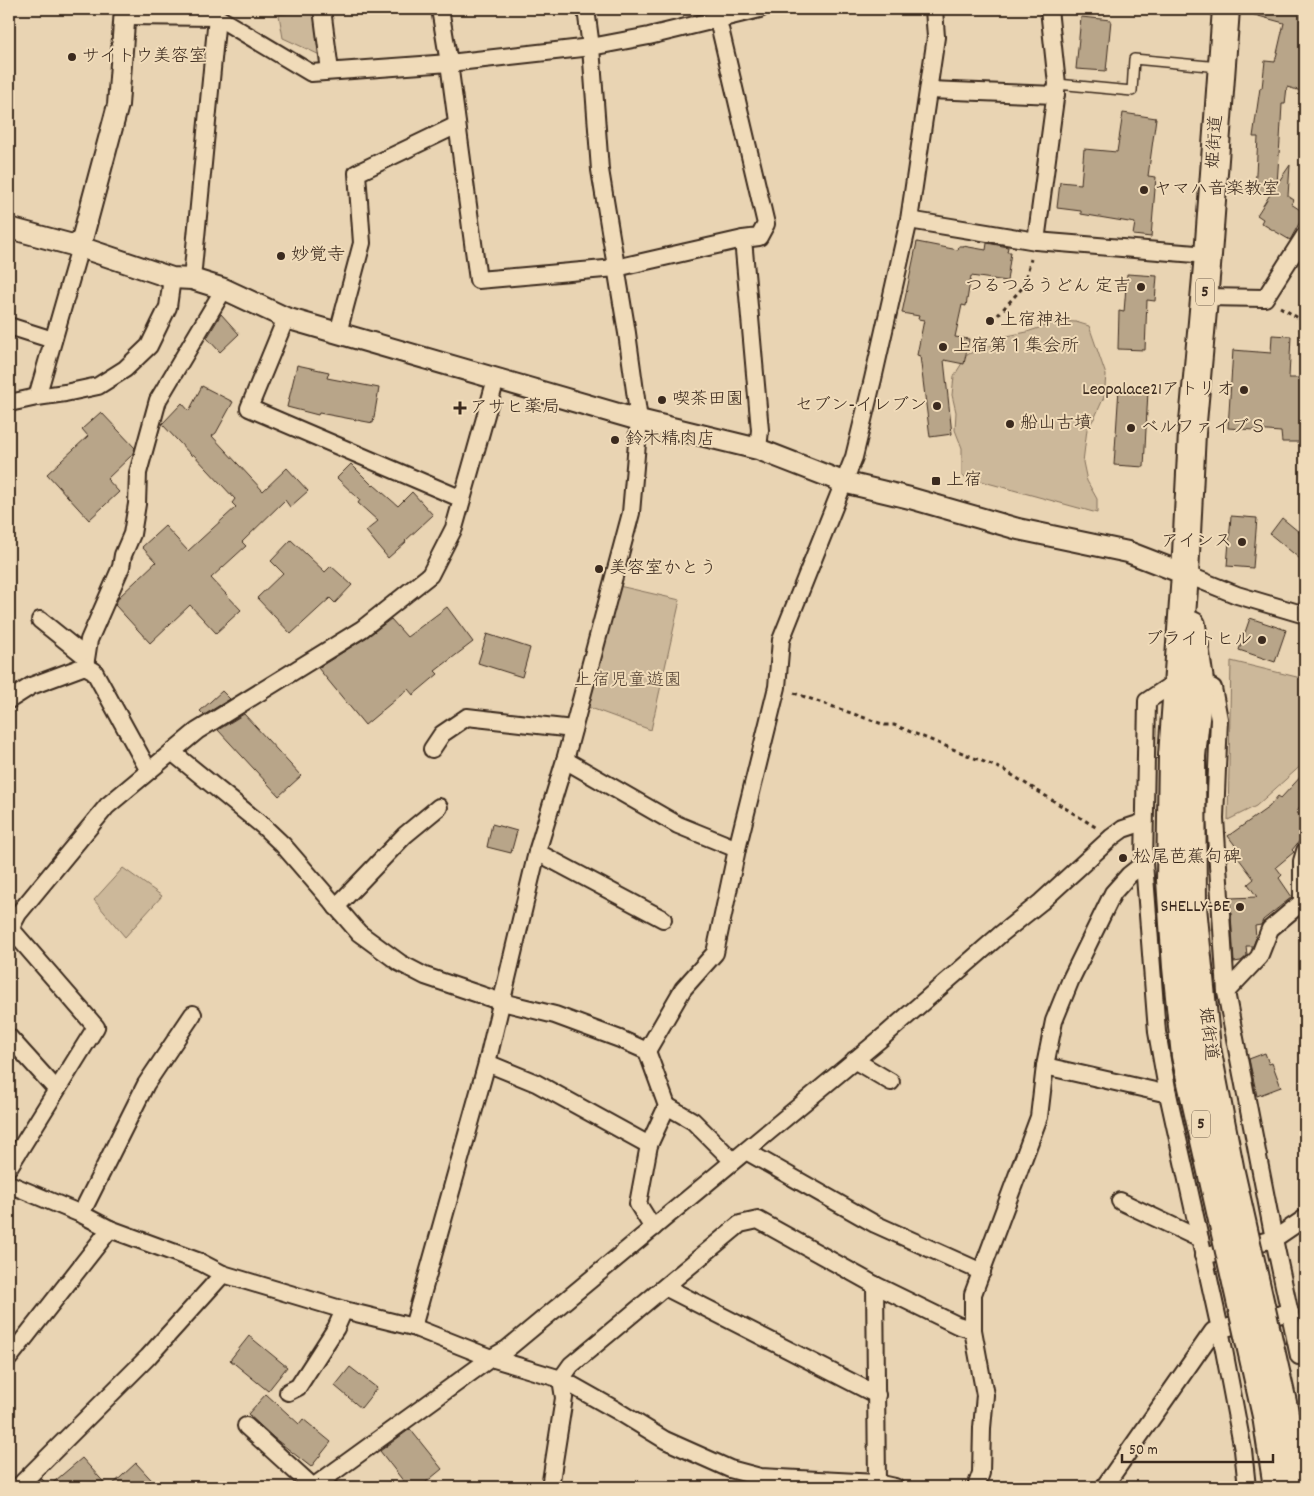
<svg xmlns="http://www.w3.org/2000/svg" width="1314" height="1496" font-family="Dekko,'Klee One',sans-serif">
	<rect width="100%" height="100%" fill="#e9d4b3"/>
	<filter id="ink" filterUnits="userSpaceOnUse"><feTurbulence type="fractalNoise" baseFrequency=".02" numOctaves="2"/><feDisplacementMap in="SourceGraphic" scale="10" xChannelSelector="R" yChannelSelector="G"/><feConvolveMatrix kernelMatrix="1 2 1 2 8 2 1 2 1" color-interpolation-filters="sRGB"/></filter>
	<g filter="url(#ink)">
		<!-- green -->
		<g fill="#ccb89a" stroke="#84715c">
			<path d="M314,9L320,55L283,38L279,15Z"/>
			<path d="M1059,321L1076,322L1089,326L1106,375L1104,397L1095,417L1087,429L1083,462L1087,481L1097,499V513L962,476V448L955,430L956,412L952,395L954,376L967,355L979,349L993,345L1007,336L1027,332Z"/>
			<path d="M619,586L680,600L651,730L588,707Z"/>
			<path d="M1231,661L1305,679V762L1256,806L1228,820Z"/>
			<path d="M123,868L162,896L125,937L94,900Z"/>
		</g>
		<!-- building -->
		<g fill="#b8a589" stroke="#3b2a1e">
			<path d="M1251,9H1296L1305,11V92L1287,87L1285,104H1282L1280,140L1277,184L1290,165L1288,196L1294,200L1291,204L1305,213L1290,240L1261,223L1263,219L1257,215L1271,193L1255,192L1258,137H1253L1260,88H1262L1265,61L1275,62L1284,23L1251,14Z"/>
			<path d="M1081,17L1111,20L1106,71L1076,69Z"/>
			<path d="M1123,113L1156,118L1148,176L1156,177L1151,237L1133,235L1135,223L1081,214V211L1057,208L1060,182L1081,184L1084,149L1117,152Z"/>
			<path d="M917,242L958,250L959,246H963L986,250L987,243L1008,247L1007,252H1011L1007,281L971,276L966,306L962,305L955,337L969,339L964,364L944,360L952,434L930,437L920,356L917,355L924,320L918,319L919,316L902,313Z"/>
			<path d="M1127,274L1157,276L1155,301L1147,300L1145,350L1118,349L1119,311L1124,312Z"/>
			<path d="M221,314L239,334L220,352L207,338Z"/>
			<path d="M1272,335L1291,336L1289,378H1305V431H1300L1301,442H1282L1281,432L1228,428L1233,350L1271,353Z"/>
			<path d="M297,365L329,372L327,378L379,388L373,423L319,413L318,415L287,407Z"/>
			<path d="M202,386L233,402L216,433L212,436L263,491L287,468L308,491L290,507L285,500L242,542L246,546L211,578L241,610L216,633L190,605L150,643L115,605L119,597L156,562L142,547L165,526L188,551L236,507L232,503L235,499L193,454L192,456L162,424L182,403L189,411Z"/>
			<path d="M1119,388L1148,391L1144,467L1114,465Z"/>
			<path d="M101,412L135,448L132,455L107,479L119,492L89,520L47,474L88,436L82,429Z"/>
			<path d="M351,464L373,486L374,485L398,506L412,492L433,515L405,541L406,542L388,558L366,531L378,521L358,503L360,500L337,478Z"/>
			<path d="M1231,516L1257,518L1253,568L1227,566Z"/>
			<path d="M1282,518L1305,537V563L1270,534Z"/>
			<path d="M291,540L325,572L331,566L352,585L335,603L330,598L291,634L257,598L283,573L271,561Z"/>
			<path d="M447,607L473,642L435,671L438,674L413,695L408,689L365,725L318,668L367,637L391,619L407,637Z"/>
			<path d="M1250,618L1286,630L1275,662L1239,650Z"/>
			<path d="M487,634L530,648L522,677L478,663Z"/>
			<path d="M222,691L230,699L204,715L200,711Z"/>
			<path d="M244,714L301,776L279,796L218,730Z"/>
			<path d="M1305,772V802L1296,812L1305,819V834L1292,850L1294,852L1276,867L1282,875L1279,878L1292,897L1263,920L1261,925L1255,926L1256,938L1253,946H1246L1247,956L1241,961L1234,962L1230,898L1257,897L1248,884L1254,879L1236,855L1240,852L1228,836L1269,807L1278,796L1281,798Z"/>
			<path d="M492,824L517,831L511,853L487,847Z"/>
			<path d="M1265,1053L1269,1064L1272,1063L1281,1087L1257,1096L1249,1059Z"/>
			<path d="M249,1336L287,1367L268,1391L230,1360Z"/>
			<path d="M350,1367L377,1388L361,1408L335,1386Z"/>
			<path d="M266,1394L299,1424L303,1419L331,1442L311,1467L274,1438L248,1414Z"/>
			<path d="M410,1429L442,1469L420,1487H408L380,1451Z"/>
			<path d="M82,1458L108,1487H32L41,1478L49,1486Z"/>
			<path d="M136,1463L158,1487H110Z"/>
		</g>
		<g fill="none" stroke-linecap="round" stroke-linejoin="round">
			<defs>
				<path id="service" d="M1057,84L1132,91L1134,59L1219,67"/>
				<g id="minor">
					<path d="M322,9L330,71"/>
					<path d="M440,9L449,63L478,280L616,268L743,239L759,237L766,224L718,20"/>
					<path d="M126,16L217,17L311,73L449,63L591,47L649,36L760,9"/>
					<path d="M929,90L1056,95"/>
					<path d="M909,220L1036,241L1208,255"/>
					<path d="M743,239L760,430L758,449"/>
					<path d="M1036,241L1057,84L1049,9"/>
					<path d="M80,247L37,397L65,393L98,386L125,369L149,346L168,307L172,278"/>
					<path d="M192,279L217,17"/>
					<path d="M1205,297L1265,298L1305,235"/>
					<path d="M286,318L249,408L462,499"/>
					<path d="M9,326L53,340"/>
					<path d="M338,333L362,243L357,173L457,125"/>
					<path d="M9,401L14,402L37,397"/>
					<path d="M1185,574L1237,595L1305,615"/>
					<path d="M40,620L86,657"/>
					<path d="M85,666L89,640L121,567L123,555L132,534L137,504L138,473L158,400L224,289"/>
					<path d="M1177,681L1147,701L1144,863L1157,1032L1168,1094L1220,1329L1243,1450L1247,1487"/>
					<path d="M1200,681L1213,688L1219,719L1215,818L1226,992L1274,1239L1299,1356"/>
					<path d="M9,700L31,686L85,666L94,671L149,771"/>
					<path d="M432,749L442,734L467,717L573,729"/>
					<path d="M172,752L263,826L283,845L359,933L400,963L425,976L502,1002L555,1015L620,1039L647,1051L667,1106L649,1145L638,1204L653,1228"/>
					<path d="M565,760L678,825L737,849"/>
					<path d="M537,852L663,919"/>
					<path d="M336,907L405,835L439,807"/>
					<path d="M9,931L18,914L107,806L197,731L362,629L430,575L454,528L496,379"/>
					<path d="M1226,992L1259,957L1270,929L1302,902V861L1305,851"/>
					<path d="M9,1037L56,1089"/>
					<path d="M647,1051L683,989L715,953L737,849L777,687L781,640L854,457L873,379L909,220L936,37L934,9"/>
					<path d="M854,1060L891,1082"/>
					<path d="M487,1063L536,1083L649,1145"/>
					<path d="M1045,1066L1168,1094"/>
					<path d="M667,1106L693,1121L733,1161"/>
					<path d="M746,1151L875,1224L982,1272"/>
					<path d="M9,1167L96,1027L11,929"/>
					<path d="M9,1184L81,1214L110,1229L200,1262L223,1274L344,1310L413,1327L491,1358L561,1379L616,1410L665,1440L730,1469L760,1477L877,1483L895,1487"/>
					<path d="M1120,1201L1200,1239"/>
					<path d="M81,1214L146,1084L193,1014"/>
					<path d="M1203,1256L1274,1239L1305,1218"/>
					<path d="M875,1285L877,1483"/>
					<path d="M665,1287L877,1395"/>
					<path d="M413,1327L487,1063L537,852L565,760L631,513L639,420L627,333L600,170L591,47L586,9"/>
					<path d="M9,1358L110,1229"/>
					<path d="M288,1392L298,1387L336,1328L344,1310"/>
					<path d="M246,1426L313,1487"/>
					<path d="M18,1487L148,1357L223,1274"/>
					<path d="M313,1487L491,1358L507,1349L884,1036L1001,934L1041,902L1112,837L1123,829L1144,822"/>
					<path d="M550,1487L564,1398L561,1379L571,1365L740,1224L758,1220L875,1285L957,1325L973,1330"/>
					<path d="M976,1487L981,1473L982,1428L985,1395L973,1330V1294L1039,1117L1045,1066L1054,1021L1071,979L1113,893L1129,875L1144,863"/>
					<path d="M1104,1487L1213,1331L1290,1312"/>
				</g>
				<g id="tertiary">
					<path d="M9,228L80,247L172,278L192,279L224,289L286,318L639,420L758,449L843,482L910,498L1018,529L1128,552L1185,574"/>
					<path d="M80,247L118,105L125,9"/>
				</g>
				<g id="primary">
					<path d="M1192,625L1200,681L1192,756"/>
					<path d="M1172,756L1185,574L1192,433L1208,255L1226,9"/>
				</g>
			</defs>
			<!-- service casing -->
			<use href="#service" stroke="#3b2a1e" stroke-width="12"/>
			<!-- minor casing -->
			<use href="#minor" stroke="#3b2a1e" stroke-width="20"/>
			<!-- tertiary casing -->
			<use href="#tertiary" stroke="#3b2a1e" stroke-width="24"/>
			<!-- primary casing -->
			<use href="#primary" stroke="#3b2a1e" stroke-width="30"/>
			<!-- path -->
			<g stroke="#3b2a1e" stroke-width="3" stroke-dasharray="4 4" stroke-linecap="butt">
				<path d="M1280,307L1305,322"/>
				<path d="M998,315L1023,287L1031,259"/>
				<path d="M794,693L885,725H894L1004,770L1097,828"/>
			</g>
			<!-- service -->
			<use href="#service" stroke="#f0dbb9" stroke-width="9"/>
			<!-- minor -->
			<use href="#minor" stroke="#f0dbb9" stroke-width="16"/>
			<!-- tertiary -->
			<use href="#tertiary" stroke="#f0dbb9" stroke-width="20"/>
			<!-- primary -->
			<use href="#primary" stroke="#f0dbb9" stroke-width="26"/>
			<defs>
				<g id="primary-bridge">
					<path d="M1172,756L1170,880L1176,967L1185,1056L1266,1416L1277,1487"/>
					<path d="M1192,756L1193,907L1207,1048L1231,1172L1284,1407L1297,1487"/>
				</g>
			</defs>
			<!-- primary-bridge casing -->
			<use href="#primary-bridge" stroke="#3b2a1e" stroke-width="30" stroke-linecap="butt"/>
			<!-- primary-bridge -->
			<use href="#primary-bridge" stroke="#f0dbb9" stroke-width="26"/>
		</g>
	</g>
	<!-- markers -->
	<g fill="#3b2a1e" stroke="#f0dbb9" stroke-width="2">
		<circle cx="72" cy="57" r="5"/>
		<circle cx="1144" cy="190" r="5"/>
		<circle cx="281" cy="256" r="5"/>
		<circle cx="1141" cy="287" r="5"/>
		<circle cx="990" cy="321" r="5"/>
		<circle cx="943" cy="347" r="5"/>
		<circle cx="1244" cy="390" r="5"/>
		<circle cx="662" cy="400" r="5"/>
		<circle cx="937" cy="406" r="5"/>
		<path d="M457.5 400.5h5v5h5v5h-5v5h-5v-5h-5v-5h5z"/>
		<circle cx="1010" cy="424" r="5"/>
		<circle cx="1131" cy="428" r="5"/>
		<circle cx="615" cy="440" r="5"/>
		<rect x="931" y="476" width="10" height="10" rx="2.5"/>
		<circle cx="1242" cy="542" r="5"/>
		<circle cx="599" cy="569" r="5"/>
		<circle cx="1262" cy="640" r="5"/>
		<circle cx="1123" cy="858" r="5"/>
		<circle cx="1240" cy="907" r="5"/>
	</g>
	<g text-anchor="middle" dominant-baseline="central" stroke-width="4" stroke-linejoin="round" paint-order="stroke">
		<!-- shield labels -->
		<g fill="#f0dbb9" stroke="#715f4c" stroke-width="1">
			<rect x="1196" y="278.5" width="18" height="27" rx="4"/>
			<rect x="1192" y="1110.5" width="18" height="27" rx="4"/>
		</g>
		<g font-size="16" font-weight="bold" fill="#3b2a1e">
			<text x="1205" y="292">5</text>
			<text x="1201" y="1124">5</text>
		</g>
		<!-- poi labels -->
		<g font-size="18" fill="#3b2a1e" stroke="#f0dbb9" text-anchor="start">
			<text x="82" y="57">サイトウ美容室</text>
			<text x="1154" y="190">ヤマハ音楽教室</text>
			<text x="291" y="256">妙覚寺</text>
			<text x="1131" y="287" text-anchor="end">つるつるうどん 定吉</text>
			<text x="1000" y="321">上宿神社</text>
			<text x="953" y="347">上宿第１集会所</text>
			<text x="1234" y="390" text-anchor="end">Leopalace21アトリオ</text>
			<text x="672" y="400">喫茶田園</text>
			<text x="927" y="406" text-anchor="end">セブン-イレブン</text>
			<text x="470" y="408">アサヒ薬局</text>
			<text x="1020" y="424">船山古墳</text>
			<text x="1141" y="428">ベルファイブＳ</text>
			<text x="625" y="440">鈴木精肉店</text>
			<text x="946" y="481">上宿</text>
			<text x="1232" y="542" text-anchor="end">アインス</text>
			<text x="609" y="569">美容室かとう</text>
			<text x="1252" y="640" text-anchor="end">ブライトヒル</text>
			<text x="1133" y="858">松尾芭蕉句碑</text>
			<text x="1230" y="907" text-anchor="end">SHELLY-BE</text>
		</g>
		<!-- street labels -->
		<g font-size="18" fill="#3b2a1e" stroke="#f0dbb9">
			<text transform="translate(1216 142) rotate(-86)">姫街道</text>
			<text transform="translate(1207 1034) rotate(83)">姫街道</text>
		</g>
		<!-- park labels -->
		<g font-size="18" fill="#584637" stroke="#f0dbb9">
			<text x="628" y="681">上宿児童遊園</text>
		</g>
	</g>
	<!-- margin -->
	<rect width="1314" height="1496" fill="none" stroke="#f0dbb9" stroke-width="30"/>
	<rect x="15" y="15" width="1284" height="1466" fill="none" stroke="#3b2a1e" stroke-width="2" filter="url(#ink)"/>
	<!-- scale -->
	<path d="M1122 1454v8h151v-8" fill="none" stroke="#3b2a1e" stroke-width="2.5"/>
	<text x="1129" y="1454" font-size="15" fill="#3b2a1e" stroke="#f0dbb9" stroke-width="4" paint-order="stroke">50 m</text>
</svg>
